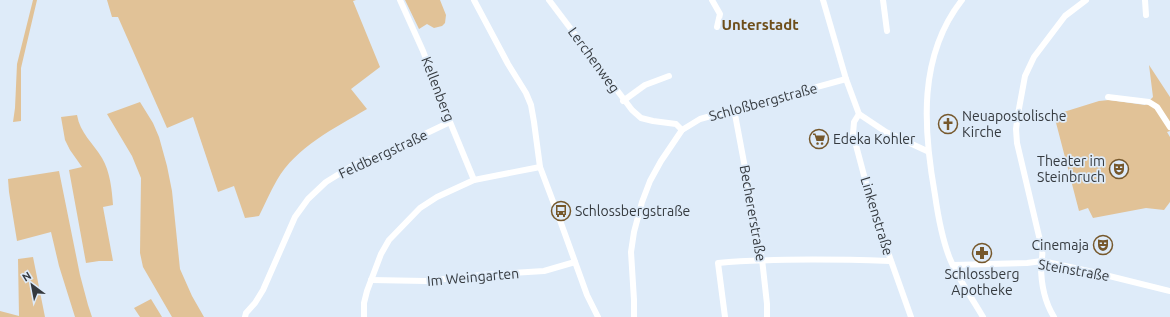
<svg xmlns="http://www.w3.org/2000/svg" width="1170" height="317" font-family="Ubuntu,sans-serif">
	<rect width="100%" height="100%" fill="#deebf9"/>
	<!-- green -->
	<g fill="#e1c297">
		<path d="M33,0H37L21,68V121L13,122L15,108L17,64Z"/>
		<path d="M107,0H356L353,1L380,67L351,89L367,109C335,128 296,147 277,180C270,192 265,204 259,216L245,218L234,186L218,192L193,117L167,128L118,17H112Z"/>
		<path d="M405,0H440L446,15L445,23L442,26L434,28L427,24L419,29Z"/>
		<path d="M1149,65L1170,97V131L1167,132L1170,137V202L1164,210L1146,208L1093,218L1088,208L1079,211L1054,115L1099,101L1109,100L1145,105L1153,97Z"/>
		<path d="M140,102L153,123L159,137L167,166L172,191L180,269L192,296L204,317H172L143,267L140,253L141,178L132,156L107,114Z"/>
		<path d="M77,115C80,133 93,143 102,158C110,171 112,190 113,205L103,207L113,261H99L86,263L69,170L82,167L70,150L65,140L61,117Z"/>
		<path d="M59,171L80,275L88,305L92,317H75L59,266L51,232L17,241L9,192L8,179Z"/>
		<path d="M33,257L45,317H0V311L19,316L18,259Z"/>
		<path d="M151,299L162,317H163H140L134,308Z"/>
	</g>
	<g fill="none" stroke-linecap="round" stroke-linejoin="round">
		<!-- street -->
		<g stroke="#fff" stroke-width="6">
			<path d="M400,0L423,51L450,122L474,180"/>
			<path d="M474,0L508,64L526,93L531,105L534,122L540,167L557,212L587,295L598,317"/>
			<path d="M549,0L632,110L641,118L653,121L676,124L682,130"/>
			<path d="M712,0L720,14L717,27"/>
			<path d="M823,0L846,79L859,114L886,132L927,151"/>
			<path d="M883,0L887,31"/>
			<path d="M962,0C918,56 923,128 935,195C938,216 942,239 950,259C959,280 972,298 983,317"/>
			<path d="M1145,0L1146,15"/>
			<path d="M1108,97L1149,102L1157,107L1170,127"/>
			<path d="M623,101L645,85L669,76"/>
			<path d="M734,109L762,259L767,304V317"/>
			<path d="M859,114L854,122L853,134L870,198L890,258L911,317"/>
			<path d="M953,265L1027,263L1042,261L1093,272L1170,291"/>
			<path d="M371,280L426,281L482,275L544,271L575,262"/>
			<path d="M245,317L246,313L255,303L263,290L295,217L308,199L326,182L352,166L383,154L450,122"/>
			<path d="M364,317V303L367,291L381,254L389,240L420,208L437,197L474,180L540,167"/>
			<path d="M634,317V300L631,252L634,232L642,202L650,181L661,161L682,130L700,119L846,79"/>
			<path d="M725,317L718,263C776,258 833,259 890,261"/>
			<path d="M1054,317C1044,301 1041,284 1041,265C1042,260 1043,255 1042,249L1017,143L1016,129L1018,114L1025,76L1034,57L1065,16L1086,0"/>
		</g>
	</g>
	<!-- icons -->
	<defs>
		<symbol id="church-ring" viewBox="-11 -11 22 22"><circle r="9.5" fill="#deebf9" stroke="#76582c" stroke-width="1.5"/><path d="M-1.2-6h2.4v3.5h3.3v2.4h-3.3V6h-2.4V-.1h-3.3v-2.4h3.3Z" fill="#76582c"/></symbol>
		<symbol id="supermarket-ring" viewBox="-11 -11 22 22"><circle r="9.5" fill="#deebf9" stroke="#76582c" stroke-width="1.5"/><path d="M-6-5.5h2.5l.6 2H6L4.5 2H-2.5L-4.4-4H-6ZM-1.5 3.2a1.3 1.3 0 1 0 .1 0ZM3 3.2a1.3 1.3 0 1 0 .1 0Z" fill="#76582c"/></symbol>
		<symbol id="theatre-ring" viewBox="-11 -11 22 22"><circle r="9.5" fill="#deebf9" stroke="#76582c" stroke-width="1.5"/><path d="M-5-5.5Q0-4 5-5.5V0Q5 5 0 6Q-5 5-5 0ZM-3.3-2.5H-1v1.5H-3.3ZM1-2.5H3.3v1.5H1ZM-2.8 1Q0 5.5 2.8 1Z" fill="#76582c"/></symbol>
		<symbol id="bus-ring" viewBox="-11 -11 22 22"><circle r="9.5" fill="#deebf9" stroke="#76582c" stroke-width="1.5"/><path d="M-5-6H5V4H4V6H2V4H-2V6H-4V4H-5ZM-3.5-4V0h7V-4ZM-3.5 1.2v1.5H-2V1.2ZM2 1.2v1.5H3.5V1.2Z" fill="#76582c"/></symbol>
		<symbol id="pharmacy-ring" viewBox="-11 -11 22 22"><circle r="9.5" fill="#deebf9" stroke="#76582c" stroke-width="1.5"/><path d="M-2-6h4v4h4v4h-4v4h-4v-4h-4v-4h4Z" fill="#76582c"/></symbol>
	</defs>
	<g fill-rule="evenodd">
		<use href="#church-ring" x="937" y="113" width="22" height="22"/>
		<use href="#supermarket-ring" x="808" y="128" width="22" height="22"/>
		<use href="#theatre-ring" x="1108" y="158" width="22" height="22"/>
		<use href="#bus-ring" x="550" y="200" width="22" height="22"/>
		<use href="#theatre-ring" x="1092" y="234" width="22" height="22"/>
		<use href="#pharmacy-ring" x="971" y="242" width="22" height="22"/>
	</g>
	<g text-anchor="middle" dominant-baseline="central" stroke-width="3.5" stroke-linejoin="round" paint-order="stroke">
		<!-- street labels -->
		<g font-size="14" fill="#353a3f" stroke="#deebf9">
			<text transform="translate(594 60) rotate(54)">Lerchenweg</text>
			<text transform="translate(438 89) rotate(69)">Kellenberg</text>
			<text transform="translate(763 102) rotate(-15)">Schloßbergstraße</text>
			<text transform="translate(383 154) rotate(-25)">Feldbergstraße</text>
			<text transform="translate(753 213) rotate(80)">Bechererstraße</text>
			<text transform="translate(877 216) rotate(73)">Linkenstraße</text>
			<text transform="translate(1074 270) rotate(10)">Steinstraße</text>
			<text transform="translate(473 277) rotate(-5)">Im Weingarten</text>
		</g>
		<!-- poi labels -->
		<g font-size="14" fill="#353a3f" stroke="#deebf9" text-anchor="start">
			<text x="962" y="116">Neuapostolische<tspan x="962" dy="16">Kirche</tspan></text>
			<text x="833" y="139">Edeka Kohler</text>
			<text x="1105" y="161" text-anchor="end">Theater im<tspan x="1105" dy="16">Steinbruch</tspan></text>
			<text x="575" y="211">Schlossbergstraße</text>
			<text x="1089" y="245" text-anchor="end">Cinemaja</text>
			<text x="982" y="274" text-anchor="middle">Schlossberg<tspan x="982" dy="16">Apotheke</tspan></text>
		</g>
		<!-- neighbourhood labels -->
		<g font-size="15" font-weight="bold" fill="#6e4e19" stroke="#deebf9">
			<text x="760" y="24">Unterstadt</text>
		</g>
	</g>
	<!-- north arrow -->
	<g transform="translate(32 285) rotate(328)" stroke="#deebf9" stroke-width="3" paint-order="stroke">
	<path d="M0-3L7 15L0 10L-7 15Z" fill="#353a3f"/>
	<text y="-6" font-size="11" font-weight="bold" text-anchor="middle" fill="#353a3f">N</text>
	</g>
</svg>
